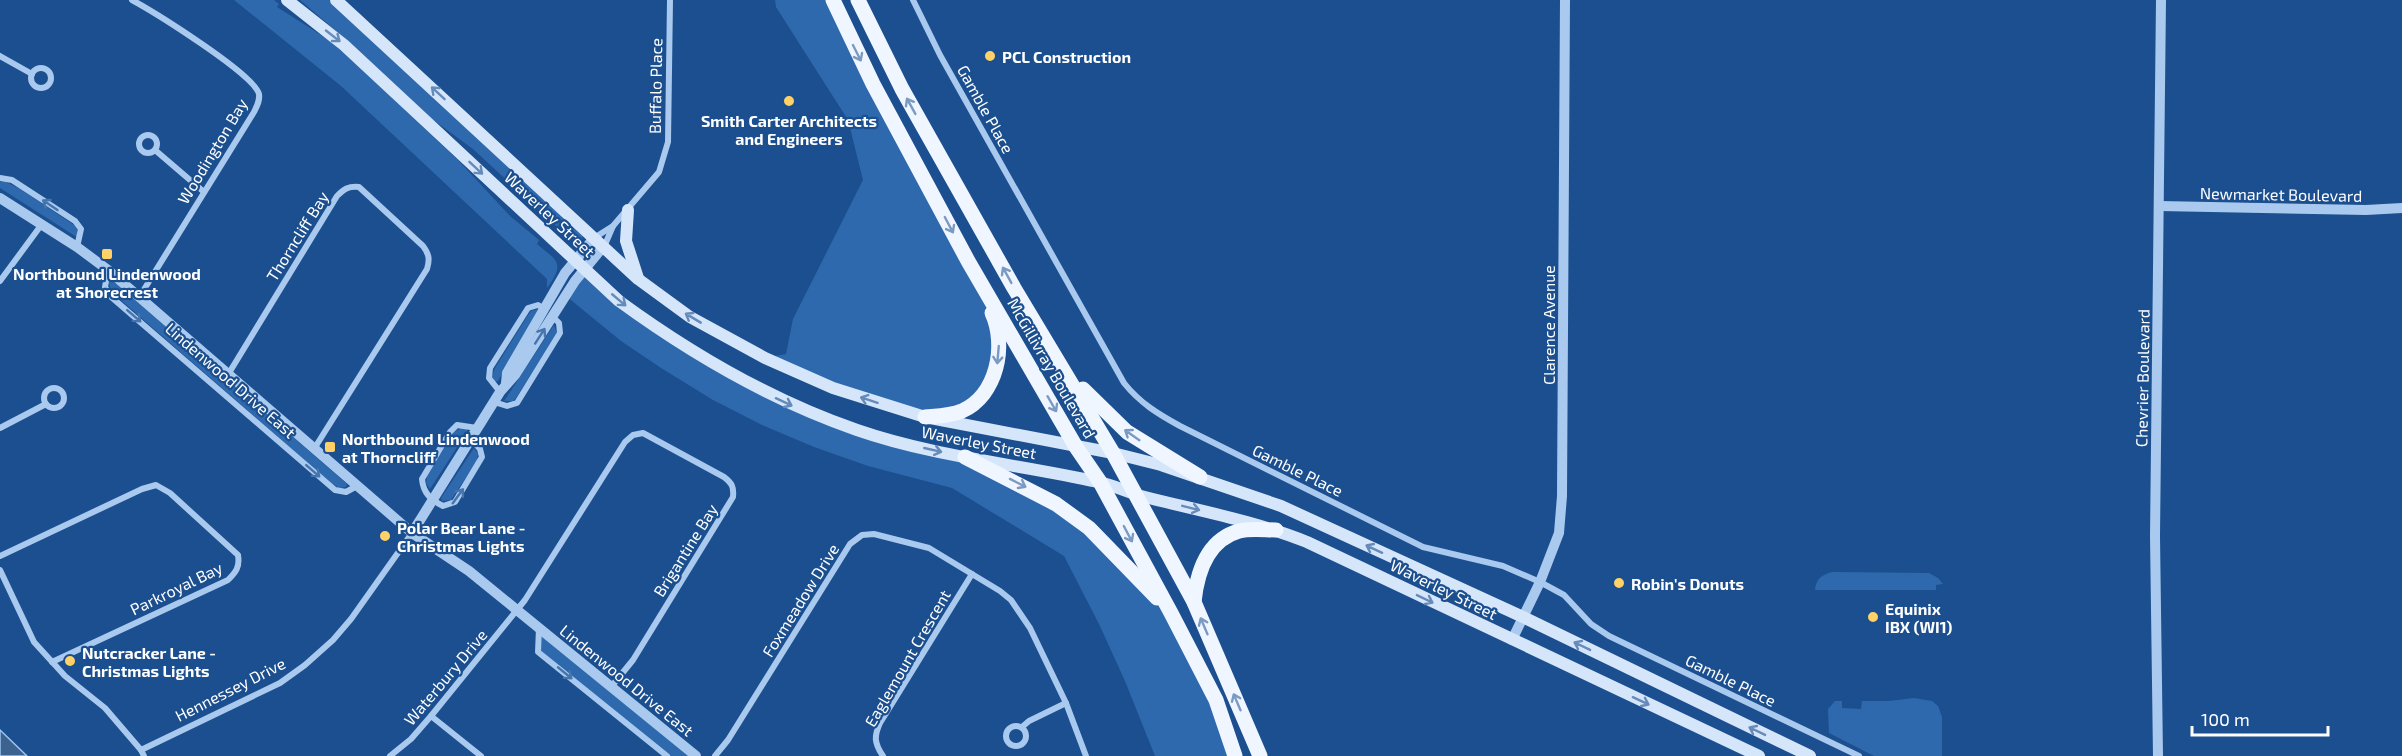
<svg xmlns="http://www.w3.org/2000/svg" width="2402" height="756" font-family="'Exo 2',sans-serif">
	<rect width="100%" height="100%" fill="#1b4f8f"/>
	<!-- green -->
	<g fill="#2e69ad">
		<path d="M234,0H274L279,4L277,7L329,40L358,66L457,159L510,216L539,240L537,244C555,260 567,261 547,288V279L341,86Z"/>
		<path d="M300,0H329L343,11L582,235L583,243H576L570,239L473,149L432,119L355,47Z"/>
		<path d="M775,0H833L968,261L998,335L981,397L925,417L765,358L786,354L793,319L863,180L848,120L776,7Z"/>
		<path d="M4,181L20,189L74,225L77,229V236H75L0,188V182Z"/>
		<path d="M581,266L619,301L786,403L965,457L1056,504L1171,613L1235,756H1155L1125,681L1099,624L1064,556L952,488L868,466L814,447L762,425L713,400L661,368L621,341L566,296Z"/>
		<path d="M109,281H113L347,484L346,487L339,488L330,482L115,295L110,290Z"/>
		<path d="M538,309L539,311L498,381L495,382L492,376L495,368L528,315L531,311Z"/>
		<path d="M554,325L557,333L516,398L513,401H504Z"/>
		<path d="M461,428L467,429V432L430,489L426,483L427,476L454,432Z"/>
		<path d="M474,448L478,454L477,461L451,500L442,501L441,498Z"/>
		<path d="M1833,572L1929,573L1938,578L1943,584L1936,585V590H1815C1816,578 1823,574 1833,572Z"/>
		<path d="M539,627L696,756H667L538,652Z"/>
		<path d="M1914,698L1932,701L1938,706L1942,717V756H1874L1829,733L1828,709L1835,701H1842V708L1861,709L1862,701H1889Z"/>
	</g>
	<!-- water -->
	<path fill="#3c6290" stroke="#9cc4f0" stroke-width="1.5" d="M0,730L27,756H0Z"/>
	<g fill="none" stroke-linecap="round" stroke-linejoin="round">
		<!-- minor -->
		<g stroke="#a9c9ee" stroke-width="6">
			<path d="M132,0C154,12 254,74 259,94C260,101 257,106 254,112L140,296"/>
			<path d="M913,0L940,55L1124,383C1140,403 1158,414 1180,426L1423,547L1503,566L1540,582L1564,595L1591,624L1609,636L1859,756"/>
			<path d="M0,56L32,74"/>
			<circle cx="41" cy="78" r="10"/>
			<circle cx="148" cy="144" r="9"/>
			<path d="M155,150L204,192"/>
			<path d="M0,178L12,180L75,221L81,229L77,247"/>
			<path d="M594,238L613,226L659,172L668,142L670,0"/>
			<path d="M604,247L613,226"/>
			<path d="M108,270L105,287L110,296L335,490L346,492L357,486"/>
			<path d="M0,281L42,224"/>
			<path d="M229,373L337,196C344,189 348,186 359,187L423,246C429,254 430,259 427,269L314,449"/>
			<circle cx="54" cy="398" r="10"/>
			<path d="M500,392L489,378L490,368L528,308L538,305L543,308"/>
			<path d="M494,402L507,406L517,403L560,333L559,323L553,317"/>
			<path d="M0,428L46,404"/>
			<path d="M471,439L480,449L482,457L455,502L443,506C431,500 423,493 422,479L450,432L457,425L477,428"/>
			<path d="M0,556L142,489L156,485L170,493L238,555C240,567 236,572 228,580L52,662"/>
			<path d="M0,570L34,642L65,676L105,708L141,750L144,756"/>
			<path d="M539,628L538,652L667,756"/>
			<path d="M431,716L481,756"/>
			<circle cx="1016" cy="736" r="10"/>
			<path d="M1022,727L1029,721L1066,703"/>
			<path d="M141,750L280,683L305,665L333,640L351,619L412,533"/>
			<path d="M390,756L411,739L431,716L525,600L625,442L633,435L643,433L724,477C732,483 734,487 733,497L633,660L611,687"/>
			<path d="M715,756L728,740L850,544L862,535L874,534L929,548L1000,591L1011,600L1030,628L1066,703L1086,756"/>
			<path d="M883,756C874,743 874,736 880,723L972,574"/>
		</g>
		<!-- tertiary -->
		<g stroke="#a9c9ee" stroke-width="10">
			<path d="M0,198L77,247L108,270L412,533L469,571L696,756"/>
			<path d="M2159,206L2366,210L2402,208"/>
			<path d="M506,383L507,373L565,273L594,238"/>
			<path d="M412,533L500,392L515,375L575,281L603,247"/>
			<path d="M1512,640L1540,582L1559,533L1562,496L1565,0"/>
			<path d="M2158,756L2155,536L2161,0"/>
		</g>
		<!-- secondary -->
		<g stroke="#d6e6fa" stroke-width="12">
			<path d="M287,0L344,45L619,301C693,355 770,400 857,430C935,457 1018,464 1098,482C1114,485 1129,493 1145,497C1200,511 1255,521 1307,542L1759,756"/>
			<path d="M336,0L638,279L690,317L765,358L833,388L925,417L1113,453L1161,465L1281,506L1523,617L1810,756"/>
			<path d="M628,210L626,241L638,278"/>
		</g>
		<!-- primary -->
		<g stroke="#f0f6ff" stroke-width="15">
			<path d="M833,0L873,84L968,261L1076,447L1100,482L1171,613L1216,700L1235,756"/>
			<path d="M858,0L902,89L1014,288L1113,453L1194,602L1260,756"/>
			<path d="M1083,389L1127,432L1200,477"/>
			<path d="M925,417C937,416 950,416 962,411C997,395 1007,346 992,313"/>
			<path d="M965,457L1056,504L1089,528L1157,598"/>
			<path d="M1194,602C1197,573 1207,540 1239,531C1250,528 1265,530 1276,530"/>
		</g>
	</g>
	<!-- one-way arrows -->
	<defs><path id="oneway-shaft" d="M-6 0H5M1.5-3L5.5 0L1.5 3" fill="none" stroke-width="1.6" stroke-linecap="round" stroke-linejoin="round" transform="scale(1.5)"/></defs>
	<g stroke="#668bba">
		<use href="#oneway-shaft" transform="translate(333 36) rotate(38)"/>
		<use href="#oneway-shaft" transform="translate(438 93) rotate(-137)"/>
		<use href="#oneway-shaft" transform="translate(476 168) rotate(43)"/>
		<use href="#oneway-shaft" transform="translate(619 300) rotate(40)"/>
		<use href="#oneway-shaft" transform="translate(693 318) rotate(-149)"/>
		<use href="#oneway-shaft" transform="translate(869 400) rotate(-162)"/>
		<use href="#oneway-shaft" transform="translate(784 402) rotate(25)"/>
		<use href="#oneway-shaft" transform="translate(933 450) rotate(13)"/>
		<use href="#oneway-shaft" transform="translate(1191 508) rotate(14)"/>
		<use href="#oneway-shaft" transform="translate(1374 549) rotate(-155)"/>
		<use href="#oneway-shaft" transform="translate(1425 599) rotate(26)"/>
		<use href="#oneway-shaft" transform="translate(1582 646) rotate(-154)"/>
		<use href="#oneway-shaft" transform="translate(1641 701) rotate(25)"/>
		<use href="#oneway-shaft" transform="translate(1757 731) rotate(-154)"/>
	</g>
	<g stroke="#7b9ac1">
		<use href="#oneway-shaft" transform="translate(857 53) rotate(63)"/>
		<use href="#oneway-shaft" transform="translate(911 106) rotate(-119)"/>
		<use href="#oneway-shaft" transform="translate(949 225) rotate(62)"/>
		<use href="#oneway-shaft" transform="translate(1007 275) rotate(-119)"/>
		<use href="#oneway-shaft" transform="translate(998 355) rotate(95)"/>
		<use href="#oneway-shaft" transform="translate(1052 404) rotate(60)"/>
		<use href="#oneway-shaft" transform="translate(1132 435) rotate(-145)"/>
		<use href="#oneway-shaft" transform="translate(1018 483) rotate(27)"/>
		<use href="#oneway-shaft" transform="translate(1128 534) rotate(62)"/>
		<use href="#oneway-shaft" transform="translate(1204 626) rotate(-113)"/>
		<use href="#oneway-shaft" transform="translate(1237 702) rotate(-113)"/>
	</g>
	<g stroke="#4674ac">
		<use href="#oneway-shaft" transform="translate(50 205) rotate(-146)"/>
		<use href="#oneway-shaft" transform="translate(134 316) rotate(41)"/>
		<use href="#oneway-shaft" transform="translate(540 336) rotate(-57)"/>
		<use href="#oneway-shaft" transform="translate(313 471) rotate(41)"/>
		<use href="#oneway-shaft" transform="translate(458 496) rotate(-54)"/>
		<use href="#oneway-shaft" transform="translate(565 673) rotate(39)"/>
	</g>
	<!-- markers -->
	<g fill="#ffd166" stroke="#1b4f8f" stroke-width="2">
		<circle cx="990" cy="56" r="6"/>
		<circle cx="789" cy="101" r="6"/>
		<rect x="101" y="248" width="12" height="12" rx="3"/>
		<rect x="324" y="441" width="12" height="12" rx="3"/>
		<circle cx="385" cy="536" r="6"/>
		<circle cx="1619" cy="583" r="6"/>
		<circle cx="1873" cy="617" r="6"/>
		<circle cx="70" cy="661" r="6"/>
	</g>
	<g text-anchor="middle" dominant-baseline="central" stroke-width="4.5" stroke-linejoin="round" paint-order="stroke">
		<!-- poi labels -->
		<g font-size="16" font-weight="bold" fill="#fff" stroke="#1b4f8f" text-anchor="start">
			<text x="1002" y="56">PCL Construction</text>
			<text x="789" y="120" text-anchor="middle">Smith Carter Architects<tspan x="789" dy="18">and Engineers</tspan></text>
			<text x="107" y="273" text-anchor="middle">Northbound Lindenwood<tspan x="107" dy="18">at Shorecrest</tspan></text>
			<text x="342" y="438">Northbound Lindenwood<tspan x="342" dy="18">at Thorncliff</tspan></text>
			<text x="397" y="527">Polar Bear Lane -<tspan x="397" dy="18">Christmas Lights</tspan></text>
			<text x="1631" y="583">Robin's Donuts</text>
			<text x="1885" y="608">Equinix<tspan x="1885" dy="18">IBX (WI1)</tspan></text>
			<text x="82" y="652">Nutcracker Lane -<tspan x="82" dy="18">Christmas Lights</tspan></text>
		</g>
		<!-- street labels -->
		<g font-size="16" fill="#fff" stroke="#1b4f8f">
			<text transform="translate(655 86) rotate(-89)">Buffalo Place</text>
			<text transform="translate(986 109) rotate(61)">Gamble Place</text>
			<text transform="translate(212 151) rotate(-59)">Woodington Bay</text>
			<text transform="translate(2281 194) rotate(1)">Newmarket Boulevard</text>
			<text transform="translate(550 214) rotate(43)">Waverley Street</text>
			<text transform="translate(297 236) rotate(-58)">Thorncliff Bay</text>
			<text transform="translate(1548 325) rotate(-90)">Clarence Avenue</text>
			<text transform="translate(1052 368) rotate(60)">McGillivray Boulevard</text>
			<text transform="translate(2142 378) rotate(-89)">Chevrier Boulevard</text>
			<text transform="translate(231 380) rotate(41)">Lindenwood Drive East</text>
			<text transform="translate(979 442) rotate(11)">Waverley Street</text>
			<text transform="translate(1298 470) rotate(26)">Gamble Place</text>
			<text transform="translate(685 550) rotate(-58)">Brigantine Bay</text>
			<text transform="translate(176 588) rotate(-26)">Parkroyal Bay</text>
			<text transform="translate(1444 589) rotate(26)">Waverley Street</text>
			<text transform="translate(800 600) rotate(-58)">Foxmeadow Drive</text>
			<text transform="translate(907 658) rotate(-60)">Eaglemount Crescent</text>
			<text transform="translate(445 677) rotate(-50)">Waterbury Drive</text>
			<text transform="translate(627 680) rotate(39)">Lindenwood Drive East</text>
			<text transform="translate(1731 680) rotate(26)">Gamble Place</text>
			<text transform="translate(230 689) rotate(-27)">Hennessey Drive</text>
		</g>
	</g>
	<!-- scale -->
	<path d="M2192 726v9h136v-9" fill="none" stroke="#ffffff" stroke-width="3"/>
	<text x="2201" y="726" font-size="18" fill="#ffffff" stroke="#1b4f8f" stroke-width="4.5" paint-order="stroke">100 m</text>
</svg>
